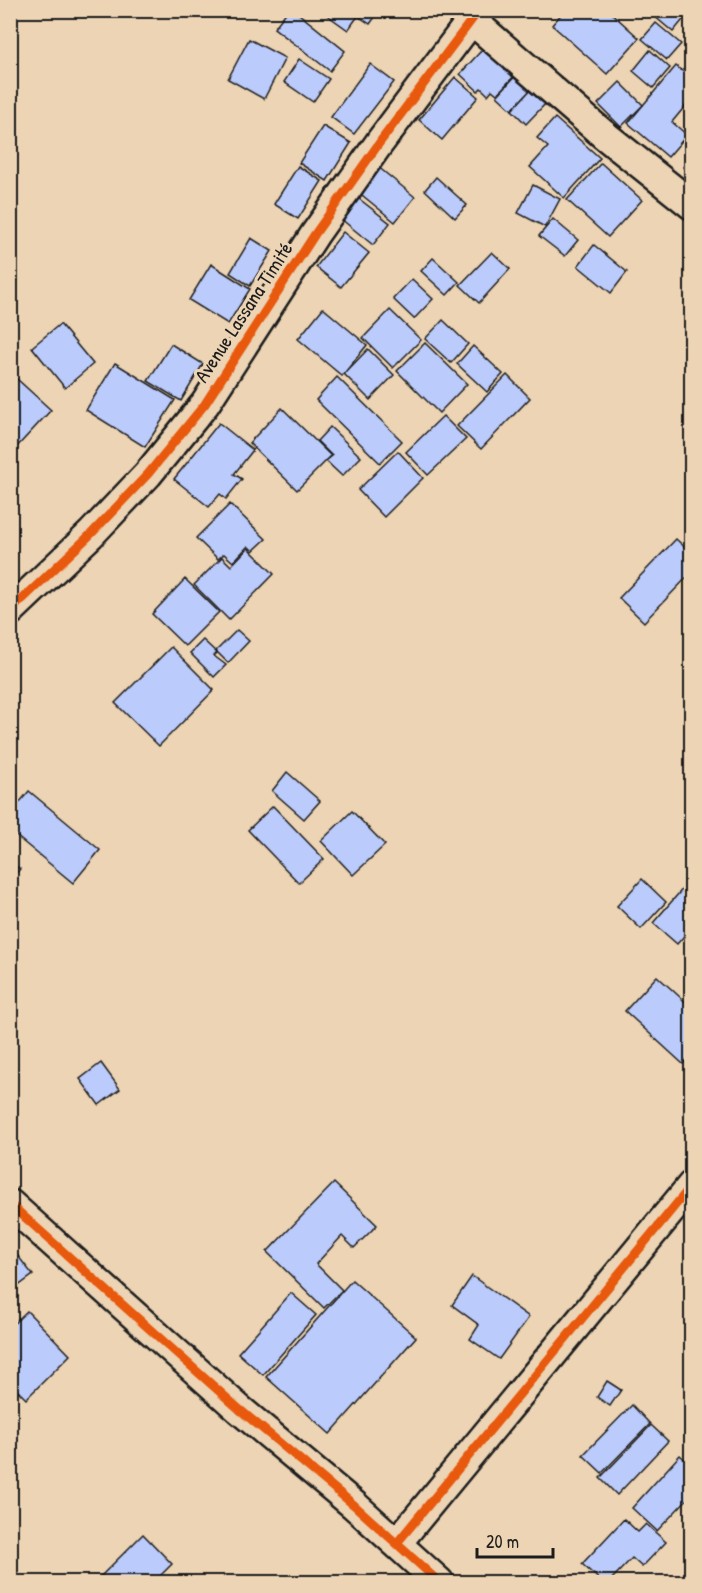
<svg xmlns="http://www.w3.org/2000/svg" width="702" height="1593" font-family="'Patrick Hand',sans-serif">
	<rect width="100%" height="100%" fill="#ecd4b4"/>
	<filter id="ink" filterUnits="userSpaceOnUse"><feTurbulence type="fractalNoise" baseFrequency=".0167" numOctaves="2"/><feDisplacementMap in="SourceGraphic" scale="12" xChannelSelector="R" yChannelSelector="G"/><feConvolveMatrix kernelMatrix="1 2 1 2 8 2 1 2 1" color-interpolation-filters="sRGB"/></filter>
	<g filter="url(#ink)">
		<!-- building -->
		<g fill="#bbcbfb" stroke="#1c1c1c" stroke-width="1.5">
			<path d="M288,10H294L345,51L330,71L274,28Z"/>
			<path d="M320,10H380L370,24L358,16L348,30Z"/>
			<path d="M565,10H608L639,38L607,74L552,25Z"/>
			<path d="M647,10H691L673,32Z"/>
			<path d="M656,23L681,44L667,60L642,39Z"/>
			<path d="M249,39L285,58L264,99L228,79Z"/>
			<path d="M490,41L520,70L497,94L492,90L488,95L481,88L478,91L460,74Z"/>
			<path d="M650,50L670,68L653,88L633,71Z"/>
			<path d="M299,59L329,79L313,102L284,82Z"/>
			<path d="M370,64L394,82L354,134L331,117Z"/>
			<path d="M676,66L692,79V98L672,122L687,135L668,157L628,123Z"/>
			<path d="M519,72L534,86L512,110L497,96Z"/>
			<path d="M455,77L478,97L442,140L419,120Z"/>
			<path d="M620,82L643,105L621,127L598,104Z"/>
			<path d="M533,87L548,101L526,124L512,110Z"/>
			<path d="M555,118L600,158L564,198L530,167L548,147L537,138Z"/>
			<path d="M323,126L351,143L327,181L299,163Z"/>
			<path d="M692,156V175L683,167Z"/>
			<path d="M601,163L642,200L608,237L567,200Z"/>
			<path d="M298,166L322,181L298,219L274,204Z"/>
			<path d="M377,166L415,197L395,222L357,191Z"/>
			<path d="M436,177L467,205L455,218L425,190Z"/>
			<path d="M533,185L560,199L545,227L518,213Z"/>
			<path d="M358,198L390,223L373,245L341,219Z"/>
			<path d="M553,219L578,240L565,256L539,236Z"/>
			<path d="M343,232L369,253L341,287L316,267Z"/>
			<path d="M251,238L272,251L250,286L230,273Z"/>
			<path d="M594,245L627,272L611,293L578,266Z"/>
			<path d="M492,252L510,269L479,303L460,285Z"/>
			<path d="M433,258L459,282L447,295L421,271Z"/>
			<path d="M211,264L250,289L228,324L189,300Z"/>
			<path d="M412,279L433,299L414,319L393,299Z"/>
			<path d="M323,308L367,345L342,376L298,339Z"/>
			<path d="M390,310L421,340L393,368L363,338Z"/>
			<path d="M443,320L468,344L451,363L425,339Z"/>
			<path d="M60,324L93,364L65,388L32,347Z"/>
			<path d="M425,343L467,384L439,413L397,371Z"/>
			<path d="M171,344L203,364L181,401L148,381Z"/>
			<path d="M473,346L503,374L487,392L457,364Z"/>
			<path d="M368,349L394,375L370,400L344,374Z"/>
			<path d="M115,363L175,400L145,447L86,410Z"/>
			<path d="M507,375L530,398L481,449L457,426Z"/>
			<path d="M337,377L402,441L380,463L316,400Z"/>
			<path d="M17,379L51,410L13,451L10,449V385Z"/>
			<path d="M282,408L331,456L297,490L249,443Z"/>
			<path d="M443,416L466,439L428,475L406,452Z"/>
			<path d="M219,423L253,450L234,474L242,479L226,499L220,494L209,507L174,479Z"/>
			<path d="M330,427L361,457L342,476L326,461L332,456L317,441Z"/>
			<path d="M398,451L423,478L384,517L358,490Z"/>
			<path d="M230,504L266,539L253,551L248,546L233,562L224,554L218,559L196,538Z"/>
			<path d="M676,539L692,554V572L644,622L619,598Z"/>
			<path d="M248,548L274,574L229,620L194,585L222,557L231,566Z"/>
			<path d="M185,579L219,612L185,646L152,614Z"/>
			<path d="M237,630L249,641L228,663L216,651Z"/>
			<path d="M203,640L217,653L214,656L226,665L214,677L190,653Z"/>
			<path d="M171,647L214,690L159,746L115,703Z"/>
			<path d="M287,772L320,801L304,819L272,791Z"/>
			<path d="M29,791L100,850L73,883L10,831V814Z"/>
			<path d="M273,806L324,859L299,883L248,830Z"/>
			<path d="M352,811L385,845L353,875L321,841Z"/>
			<path d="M10,862L20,869L10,880Z"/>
			<path d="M692,878V927L677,944L653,923Z"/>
			<path d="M642,879L666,902L641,929L617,906Z"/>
			<path d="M657,976L692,1008V1054L683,1064L625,1011Z"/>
			<path d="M101,1063L120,1089L99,1105L80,1079Z"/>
			<path d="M334,1183L377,1225L354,1248L342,1236L316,1264L342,1290L324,1308L267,1252Z"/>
			<path d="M10,1246L33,1275L10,1292Z"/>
			<path d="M472,1276L529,1317L499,1359L470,1339L479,1325L452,1305Z"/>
			<path d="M352,1280L416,1337L330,1434L266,1377Z"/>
			<path d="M291,1293L316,1315L263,1375L238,1353Z"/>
			<path d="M27,1311L70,1355L26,1399L10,1383V1327Z"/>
			<path d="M607,1381L621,1390L610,1406L597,1397Z"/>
			<path d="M632,1405L650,1424L602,1473L583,1455Z"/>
			<path d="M651,1425L668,1441L617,1495L600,1478Z"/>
			<path d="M680,1455L692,1466V1494L657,1531L632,1508Z"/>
			<path d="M624,1519L638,1532L646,1524L666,1542L642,1567L632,1558L609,1582H602L582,1564Z"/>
			<path d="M143,1534L172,1564L154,1582H95Z"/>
		</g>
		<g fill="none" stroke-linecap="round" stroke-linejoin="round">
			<defs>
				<g id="minor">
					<path d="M460,10L603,134L692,205"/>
					<path d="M10,611L91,534L148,474L205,404L315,234L380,142L479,10"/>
					<path d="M10,1204L239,1409L354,1505L439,1582"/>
					<path d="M397,1543L692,1185"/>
				</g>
			</defs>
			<!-- minor casing -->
			<use href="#minor" stroke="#1c1c1c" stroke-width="33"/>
			<!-- minor -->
			<use href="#minor" stroke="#ecd4b4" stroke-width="28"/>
			<defs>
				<g id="cycleway">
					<path d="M10,611L91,534L148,474L205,404L315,234L380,142L479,10"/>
					<path d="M10,1204L239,1409L354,1505L439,1582"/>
					<path d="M397,1543L692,1185"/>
				</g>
			</defs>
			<!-- cycleway casing -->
			<use href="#cycleway" stroke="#ecd4b4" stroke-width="13"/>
			<!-- cycleway -->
			<use href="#cycleway" stroke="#e8590c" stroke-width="9"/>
		</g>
	</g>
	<g text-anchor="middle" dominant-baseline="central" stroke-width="6" stroke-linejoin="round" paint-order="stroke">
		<!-- street labels -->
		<g font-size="20" fill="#1c1c1c" stroke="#ecd4b4">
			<text transform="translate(243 312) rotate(-57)">Avenue Lassana Timité</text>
		</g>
	</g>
	<!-- margin -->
	<rect width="702" height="1593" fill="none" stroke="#ecd4b4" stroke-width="36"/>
	<rect x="18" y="18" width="666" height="1557" fill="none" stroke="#1c1c1c" stroke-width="2" filter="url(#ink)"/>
	<!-- scale -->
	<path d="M477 1548v9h76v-9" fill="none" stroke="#1c1c1c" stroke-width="3"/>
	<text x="486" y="1548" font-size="18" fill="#1c1c1c" stroke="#ecd4b4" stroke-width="4.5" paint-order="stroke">20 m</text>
</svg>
